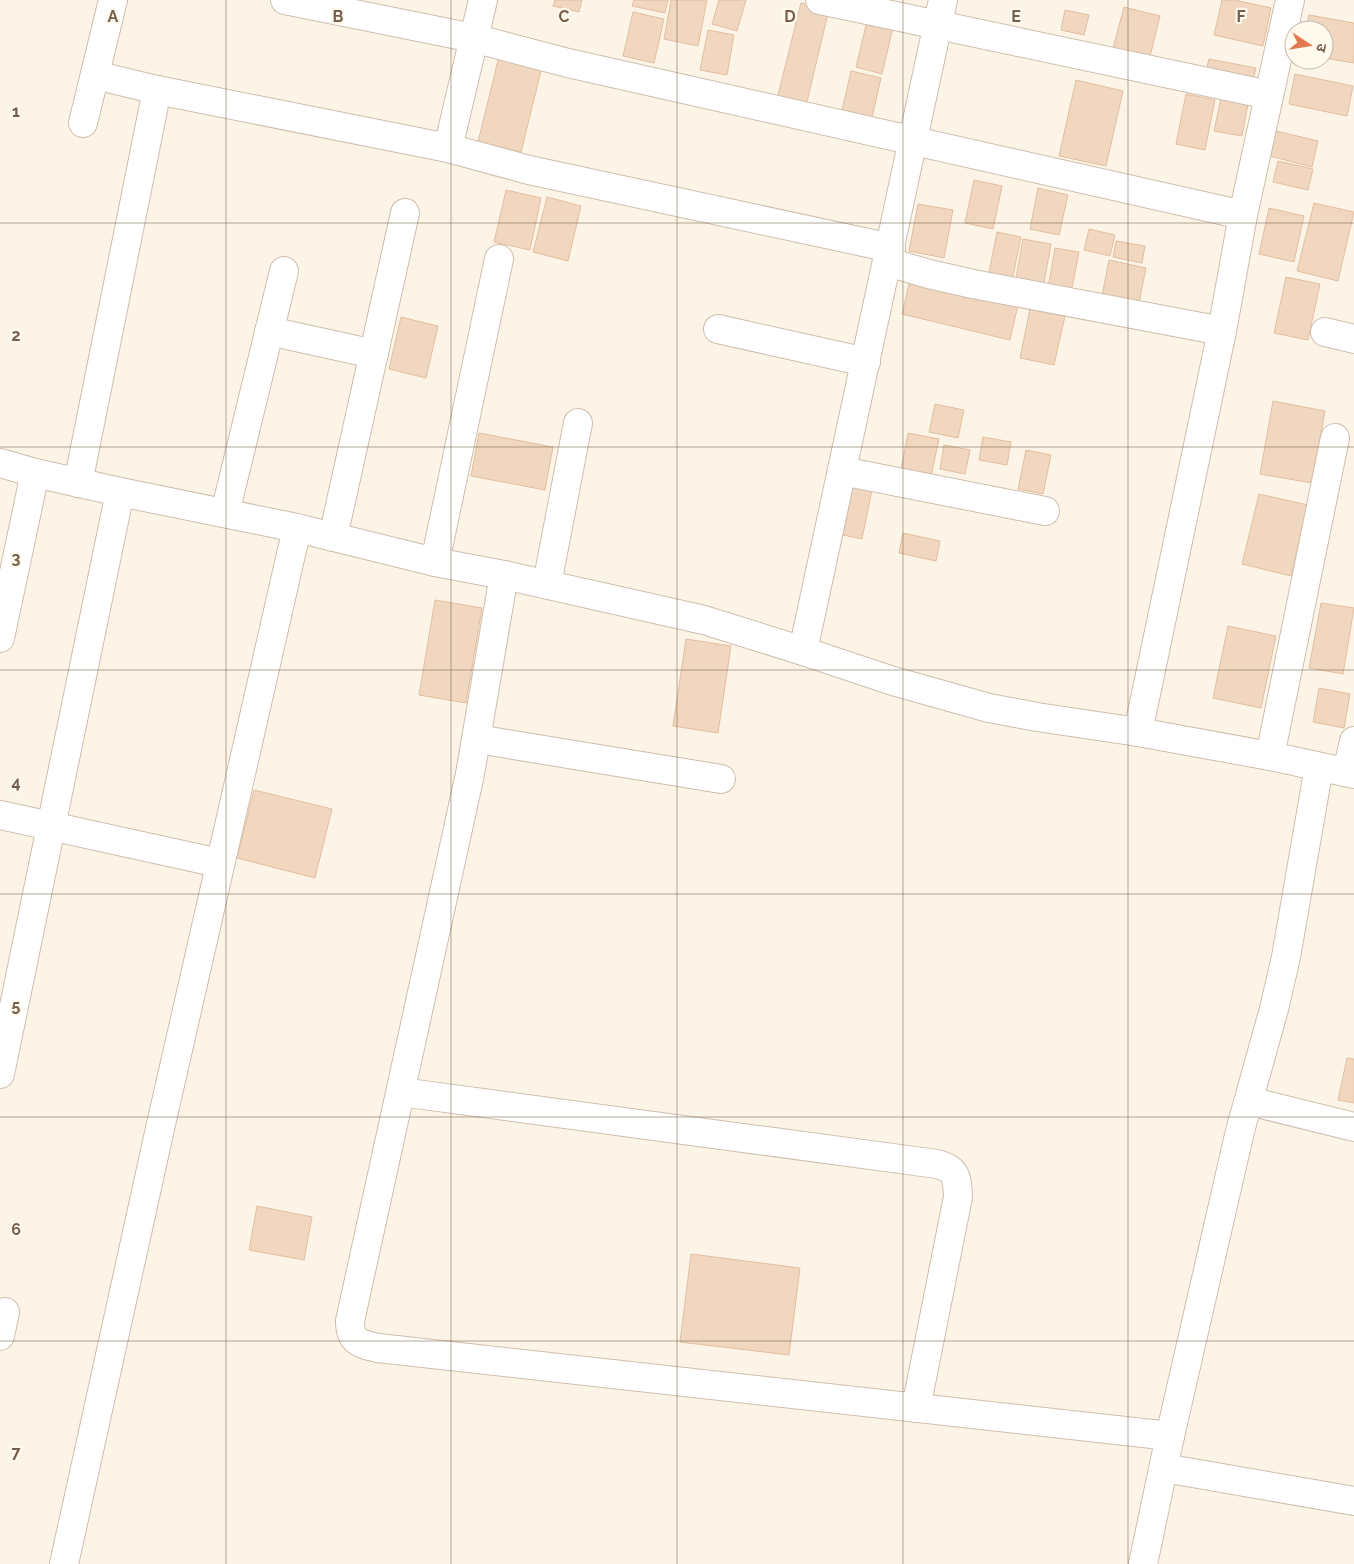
<svg xmlns="http://www.w3.org/2000/svg" width="1354" height="1564" font-family="Raleway,'Noto Sans Devanagari',sans-serif">
	<rect width="100%" height="100%" fill="#fcf5e7"/>
	<!-- building -->
	<g fill="#f1d7bf" stroke="#e3bea0">
		<path d="M555,0H582L579,12L553,6Z"/>
		<path d="M634,0H668L665,13L632,6Z"/>
		<path d="M671,0H707L698,46L664,39Z"/>
		<path d="M719,0H746L737,31L712,24Z"/>
		<path d="M1222,0H1235L1271,8L1263,46L1214,35Z"/>
		<path d="M801,3L829,9L806,106L777,99Z"/>
		<path d="M1124,7L1160,16L1149,61L1112,52Z"/>
		<path d="M1065,10L1089,15L1084,35L1061,30Z"/>
		<path d="M633,12L664,19L654,63L623,56Z"/>
		<path d="M1309,15L1354,23V63L1324,58V30H1306Z"/>
		<path d="M868,17L894,23L882,74L856,67Z"/>
		<path d="M708,30L734,35L727,75L700,70Z"/>
		<path d="M501,48L544,59L521,152L478,142Z"/>
		<path d="M1209,59L1256,68L1253,81L1206,71Z"/>
		<path d="M851,71L881,78L870,126L840,119Z"/>
		<path d="M1295,74L1353,86L1347,116L1289,104Z"/>
		<path d="M1076,80L1123,91L1106,166L1059,156Z"/>
		<path d="M1186,94L1215,100L1205,150L1176,144Z"/>
		<path d="M1221,98L1248,104L1242,136L1214,131Z"/>
		<path d="M1264,128L1318,141L1312,167L1258,153Z"/>
		<path d="M1278,161L1313,169L1308,190L1273,182Z"/>
		<path d="M974,180L1002,186L993,229L965,223Z"/>
		<path d="M1038,188L1068,195L1059,235L1030,229Z"/>
		<path d="M506,190L541,198L530,250L494,242Z"/>
		<path d="M547,197L581,206L568,261L533,252Z"/>
		<path d="M1314,203L1354,212L1338,281L1297,271Z"/>
		<path d="M918,204L953,210L944,258L909,251Z"/>
		<path d="M1269,208L1304,216L1294,262L1259,254Z"/>
		<path d="M1089,229L1115,235L1110,256L1084,250Z"/>
		<path d="M997,232L1021,237L1011,286L987,282Z"/>
		<path d="M1023,239L1051,244L1042,294L1014,289Z"/>
		<path d="M1116,241L1145,246L1142,263L1113,257Z"/>
		<path d="M1055,248L1079,252L1070,298L1047,294Z"/>
		<path d="M1109,260L1146,268L1137,313L1100,306Z"/>
		<path d="M1286,277L1320,284L1308,340L1274,333Z"/>
		<path d="M910,279L1018,305L1010,340L902,314Z"/>
		<path d="M1030,309L1065,316L1054,365L1020,358Z"/>
		<path d="M401,317L438,326L426,378L389,369Z"/>
		<path d="M1273,401L1325,411L1312,483L1260,474Z"/>
		<path d="M935,404L964,410L958,438L929,432Z"/>
		<path d="M479,433L553,447L545,490L471,476Z"/>
		<path d="M908,433L939,439L931,476L901,470Z"/>
		<path d="M983,437L1011,442L1007,465L979,460Z"/>
		<path d="M944,445L970,450L965,474L940,469Z"/>
		<path d="M1026,450L1051,455L1043,494L1018,489Z"/>
		<path d="M853,486L872,490L862,539L843,535Z"/>
		<path d="M1259,494L1308,505L1291,576L1242,564Z"/>
		<path d="M903,533L940,541L936,561L899,553Z"/>
		<path d="M435,600L482,608L466,703L419,695Z"/>
		<path d="M1321,603L1354,608L1343,674L1309,668Z"/>
		<path d="M1228,626L1276,636L1261,708L1213,698Z"/>
		<path d="M686,639L731,646L718,733L673,726Z"/>
		<path d="M1319,688L1350,694L1344,728L1313,722Z"/>
		<path d="M254,790L332,809L315,878L237,858Z"/>
		<path d="M1347,1058L1354,1059V1103L1338,1100Z"/>
		<path d="M257,1206L312,1217L304,1260L249,1250Z"/>
		<path d="M691,1254L800,1268L789,1355L680,1342Z"/>
	</g>
	<g fill="none" stroke-linecap="round" stroke-linejoin="round">
		<defs>
			<g id="minor">
				<path d="M285,0L473,38L568,63L1243,215"/>
				<path d="M820,0L1269,95"/>
				<path d="M95,75L157,90L448,148L529,170L891,248"/>
				<path d="M83,123L113,0"/>
				<path d="M448,148L483,0"/>
				<path d="M888,262L929,274L973,284L1222,331"/>
				<path d="M718,329L866,362"/>
				<path d="M269,331L374,354"/>
				<path d="M1325,332L1354,339"/>
				<path d="M0,463L35,473L120,492L297,528L435,562L504,575L704,620L803,651L893,681L989,708L1037,717L1138,732L1270,756L1354,774"/>
				<path d="M842,471L1045,511"/>
				<path d="M78,483L157,90"/>
				<path d="M225,513L284,271"/>
				<path d="M333,537L405,213"/>
				<path d="M435,562L499,259"/>
				<path d="M504,575L470,774L350,1321C350,1342 360,1344 378,1348L1170,1436"/>
				<path d="M547,584L578,423"/>
				<path d="M0,638L35,473"/>
				<path d="M803,651L943,0"/>
				<path d="M1138,732L1222,331L1243,215L1290,0"/>
				<path d="M477,739L721,779"/>
				<path d="M1270,756L1335,438"/>
				<path d="M1347,772L1354,741"/>
				<path d="M0,815L219,863"/>
				<path d="M0,1074L120,492"/>
				<path d="M401,1092L937,1164C957,1169 957,1178 958,1197L916,1408"/>
				<path d="M1249,1101L1354,1127"/>
				<path d="M0,1336L5,1312"/>
				<path d="M1164,1468L1354,1501"/>
				<path d="M64,1564C139,1218 217,873 297,528"/>
				<path d="M1143,1564L1170,1436L1240,1131L1274,1009L1286,957L1319,767"/>
			</g>
		</defs>
		<!-- minor casing -->
		<use href="#minor" stroke="#cebead" stroke-width="30"/>
		<!-- minor -->
		<use href="#minor" stroke="#fff" stroke-width="28"/>
	</g>
	<!-- grid -->
	<path fill="none" stroke="#765e4c" stroke-width="1" stroke-opacity="0.55" d="M226,0V1564M451,0V1564M677,0V1564M903,0V1564M1128,0V1564M0,223H1354M0,447H1354M0,670H1354M0,894H1354M0,1117H1354M0,1341H1354"/>
	<g font-size="16" text-anchor="middle" font-weight="bold" fill="#765e4c" stroke="#fff9ee" stroke-width="4.5" stroke-linejoin="round" paint-order="stroke">
		<text x="113" y="22">A</text>
		<text x="338" y="22">B</text>
		<text x="564" y="22">C</text>
		<text x="790" y="22">D</text>
		<text x="1016" y="22">E</text>
		<text x="1241" y="22">F</text>
		<text x="16" y="117">1</text>
		<text x="16" y="341">2</text>
		<text x="16" y="564">3</text>
		<text x="16" y="788">4</text>
		<text x="16" y="1011">5</text>
		<text x="16" y="1235">6</text>
		<text x="16" y="1458">7</text>
	</g>
	<!-- north arrow -->
	<g transform="translate(1309 45) rotate(102)"><circle r="24" fill="#fff9ee" stroke="#c8bbad"/>
	<path d="M0-4L9 19L0 12L-9 19Z" fill="#e37a4f"/>
	<text y="-8" font-size="14" font-weight="bold" text-anchor="middle" fill="#765e4c">उ</text>
	</g>
</svg>
